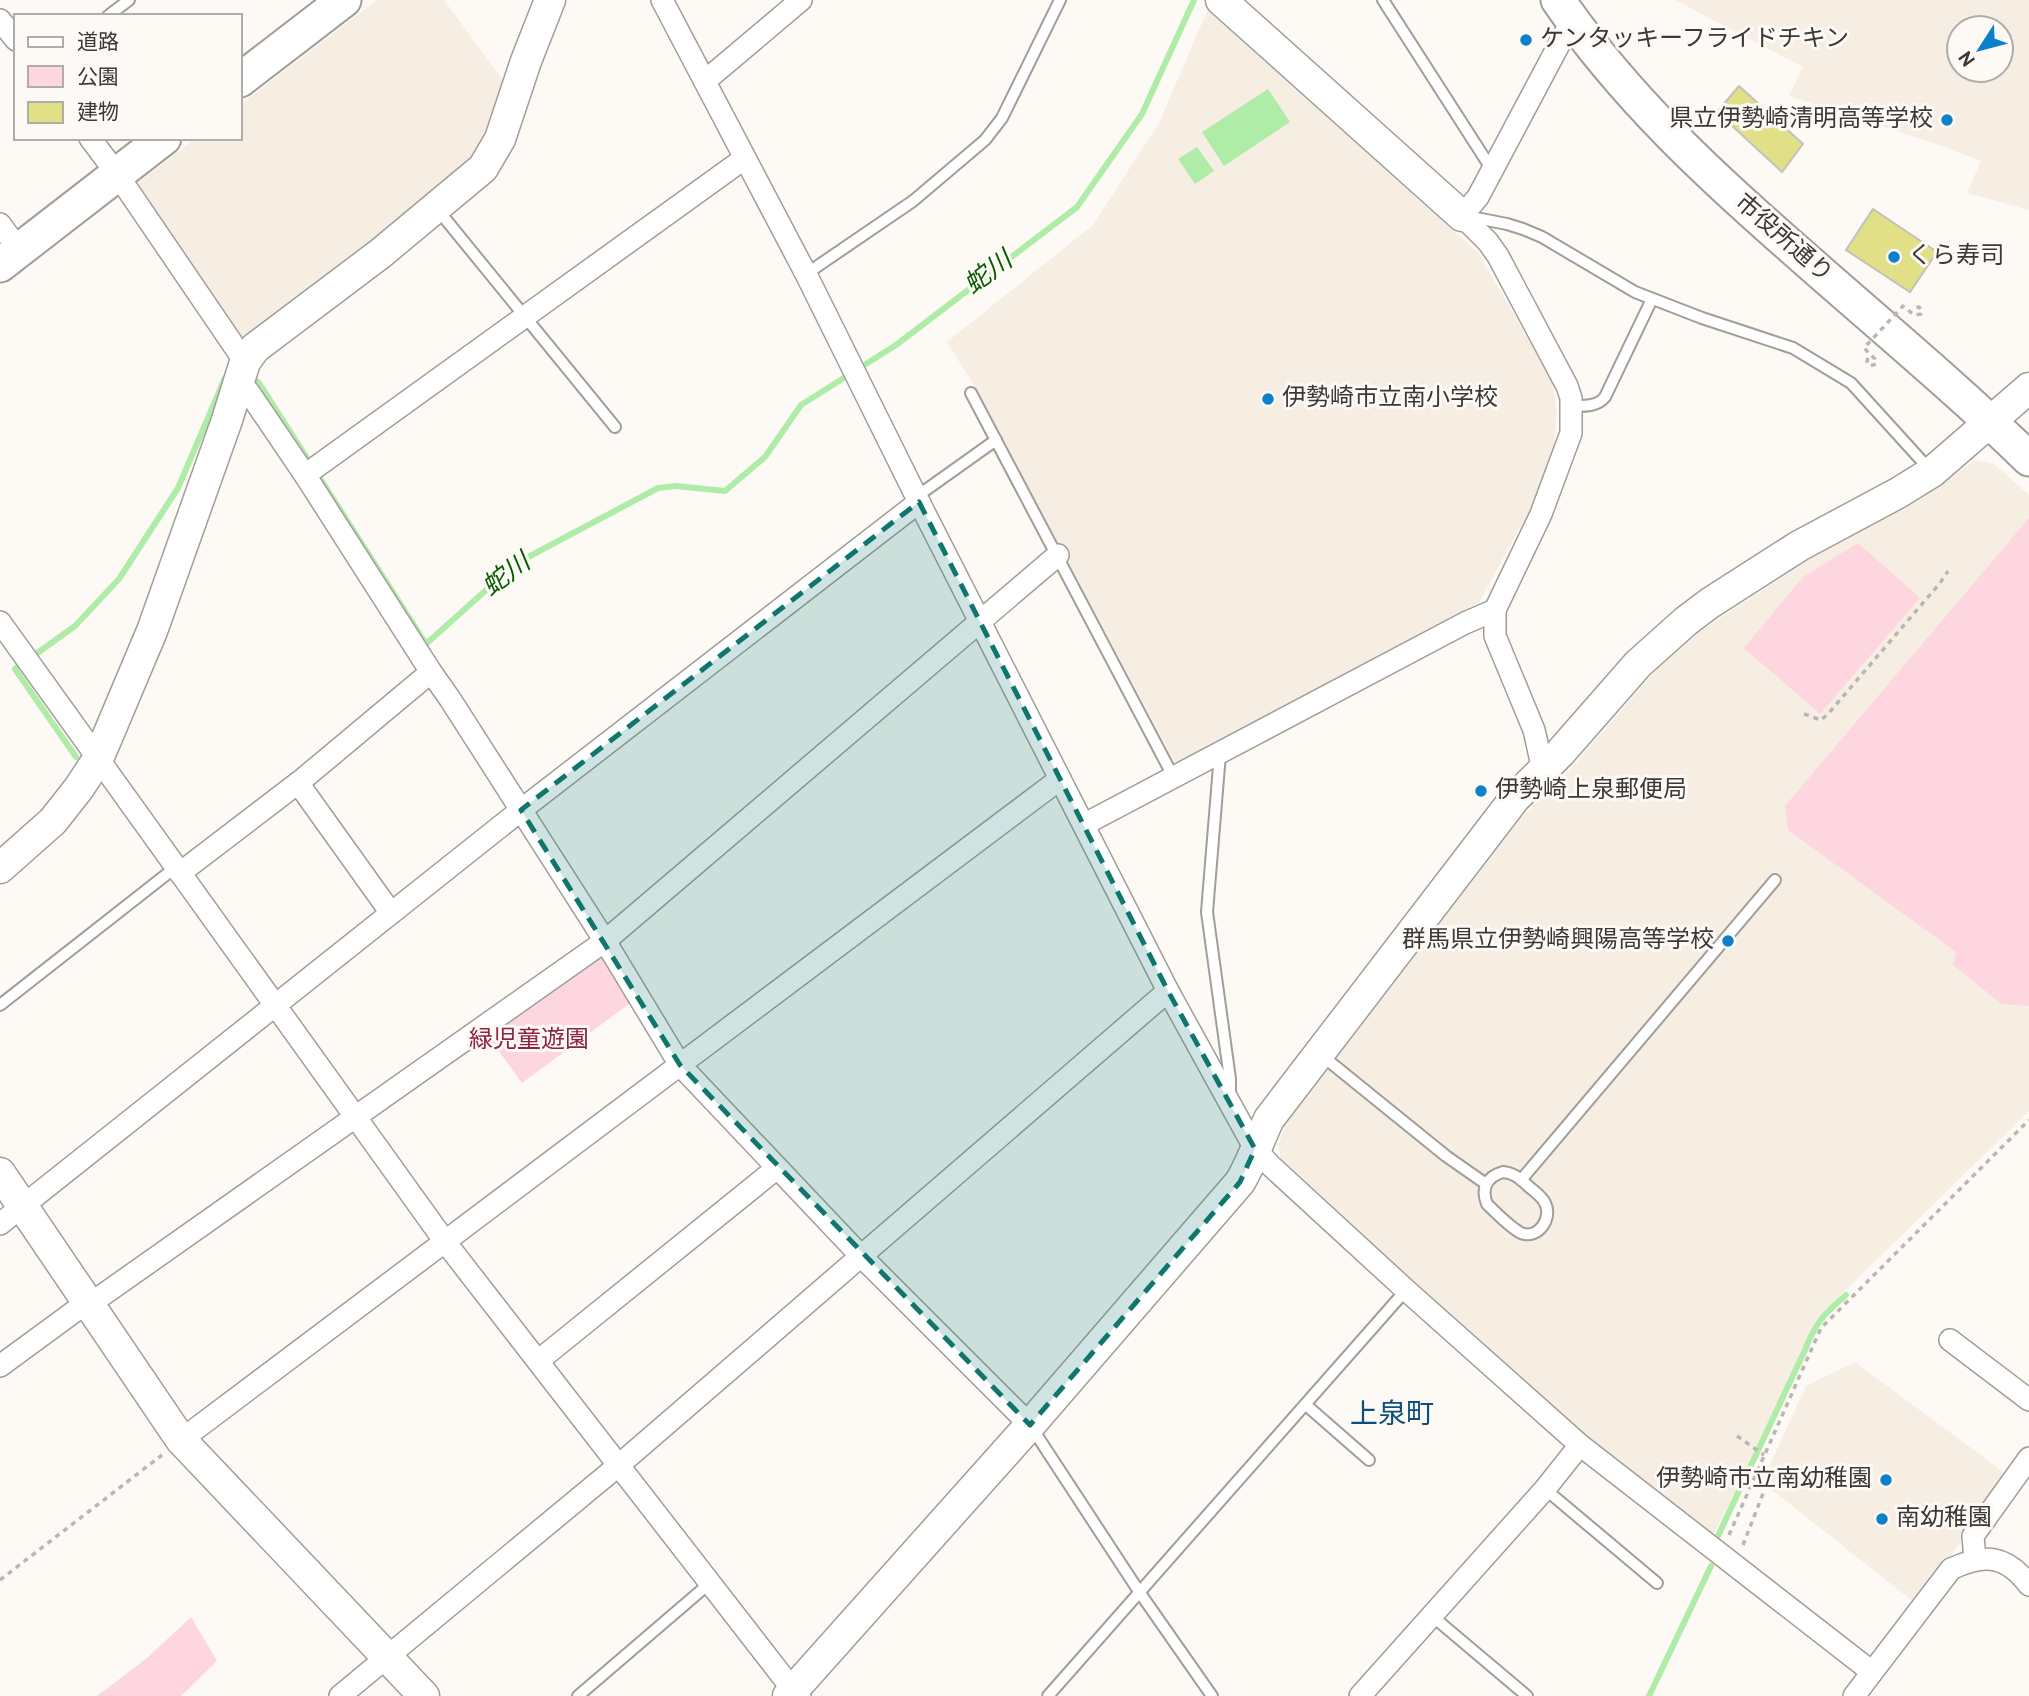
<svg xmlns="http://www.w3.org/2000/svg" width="2029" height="1696" font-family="Overpass,'Noto Sans JP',sans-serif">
	<rect width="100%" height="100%" fill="#fdf9f5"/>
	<!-- built -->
	<g fill="#f6ede3" fill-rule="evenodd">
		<path d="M377,0H444L508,87L486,145L469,169L242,350L133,187L196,138H240V105Z"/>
		<path d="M1675,0H2029V210L1967,193L1981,161L1939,145L1789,96L1803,67ZM2001,28V70H1959V28Z"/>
		<path d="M1208,9L1270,62L1478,253L1551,377L1557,411L1554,447L1539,493L1479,602L1177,766L975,387L947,342L1093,225L1159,123Z"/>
		<path d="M1976,460L1994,464L2029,495V1111L1822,1313L1813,1325L1757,1450L1712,1537L1588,1441L1288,1172L1280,1158L1279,1143L1285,1125L1521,818L1569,771L1660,666L1690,638L1810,559L1914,503Z"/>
		<path d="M1855,1362L2010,1477L1915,1603L1762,1482L1806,1386Z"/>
	</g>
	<!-- green -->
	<g fill="#fed6df">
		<path d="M2029,518V1006L2002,1004L1953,965L1956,952L1788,830L1785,806Z"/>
		<path d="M1858,543L1920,598L1820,714L1744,648L1803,577Z"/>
		<path d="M600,956L604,957L633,1001L522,1083L487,1035Z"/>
		<path d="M191,1617L217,1661L181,1696H97L146,1659Z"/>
	</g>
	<!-- water -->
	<g fill="#afeca8">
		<path d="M1268,89L1290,122L1224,166L1202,132Z"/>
		<path d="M1197,147L1214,171L1195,184L1178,159Z"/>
	</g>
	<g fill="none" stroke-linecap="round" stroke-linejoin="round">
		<!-- stream -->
		<g stroke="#afeca8" stroke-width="6">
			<path d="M249,376L259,383L426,644L515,564L658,488L676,486L725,491L765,457L801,405L896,345L1077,207L1142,114L1194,0"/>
			<path d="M76,757L15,669L75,626L119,579L178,488L225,378"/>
			<path d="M1717,1538L1805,1350C1816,1322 1823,1315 1846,1295"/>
			<path d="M1649,1696L1711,1566"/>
		</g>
	</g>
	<!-- building -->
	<g fill="#e2e087" stroke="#c2c2bd" stroke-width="2">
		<path d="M1739,86L1803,144L1782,172L1717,112Z"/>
		<path d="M1873,209L1937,252L1910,292L1846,250Z"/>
	</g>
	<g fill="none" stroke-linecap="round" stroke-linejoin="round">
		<defs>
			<g id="lane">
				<path d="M1383,0L1487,162L1493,169"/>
				<path d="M108,16L129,0"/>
				<path d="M438,210L615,427"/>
				<path d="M1466,216L1507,224L1523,229L1542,237L1635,292L1702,318L1793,348L1851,383L1930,470"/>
				<path d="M806,274L913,201L985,140L1002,118L1060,0"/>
				<path d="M971,393L1174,778"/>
				<path d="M1571,406C1584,406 1597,407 1605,397L1652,299"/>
				<path d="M916,497L996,440"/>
				<path d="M1220,754L1207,912L1230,1079V1096"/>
				<path d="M0,1005L176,867"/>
				<path d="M1320,1054L1446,1156L1486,1184"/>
				<path d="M1503,1172C1513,1173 1519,1177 1526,1184C1532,1190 1542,1196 1545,1203C1553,1218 1538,1240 1521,1233C1511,1228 1495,1212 1487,1204C1481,1189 1486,1177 1503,1172Z"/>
				<path d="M1521,1180L1775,880"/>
				<path d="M1306,1405L1369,1460"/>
				<path d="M1032,1428L1140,1593L1212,1696"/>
				<path d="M1545,1489L1657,1583"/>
				<path d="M1431,1615L1527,1696"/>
				<path d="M578,1696L711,1582"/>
				<path d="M1048,1696L1406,1290"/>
			</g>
			<g id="street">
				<path d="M662,0L806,274L919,502L1168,991L1255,1149L1271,1166L1406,1290L1580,1445L1872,1672"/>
				<path d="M0,20L16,40"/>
				<path d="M705,81L801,0"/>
				<path d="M90,138L117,174L245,362"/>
				<path d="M0,224L19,250"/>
				<path d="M238,384L248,391L305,475L431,672L450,699L605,941L680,1065L861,1256L1030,1425"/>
				<path d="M305,475L745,158"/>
				<path d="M0,622L446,1243L793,1690L800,1696"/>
				<path d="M1543,770L1534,730L1495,636V610L1541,514L1571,433V398L1567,386L1498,256L1488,242L1462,216L1478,197L1572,20"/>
				<path d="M298,783L391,913"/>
				<path d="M1085,824L1465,623L1495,610"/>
				<path d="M180,873L303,779L431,672"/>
				<path d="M0,1224L521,810L919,502"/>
				<path d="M1950,1340L2029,1400"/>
				<path d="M538,1361L777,1168"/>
				<path d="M0,1366L75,1311L90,1304L605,941L1058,555"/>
				<path d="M181,1440L1060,779"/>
				<path d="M1975,1560L1973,1536L2029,1458"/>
				<path d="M340,1696L619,1465L1168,991"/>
				<path d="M1360,1696L1545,1489L1580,1445"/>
				<path d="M1854,1696L1951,1569C1985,1553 2006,1555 2029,1585"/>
			</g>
			<g id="secondary">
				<path d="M1221,0L1462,216"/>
				<path d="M0,868L53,821L79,788L98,759L152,631L227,420L245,362L255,348L381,253L483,168L500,139L526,61L550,0"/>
				<path d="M0,1173L181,1440L424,1696"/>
				<path d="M788,1696L1030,1425L1240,1182C1252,1162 1259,1140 1269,1119L1515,798L1560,753L1638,664L1686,621L1710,603L1799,546L1898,493L1932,472L2029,388"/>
			</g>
			<g id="primary">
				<path d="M1558,0C1624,96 1708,174 1795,250C1873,319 1954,386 2029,459"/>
				<path d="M240,80L344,0"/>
				<path d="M0,265L164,138"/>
			</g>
		</defs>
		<!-- lane casing -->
		<use href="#lane" stroke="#a19e9a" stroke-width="14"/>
		<!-- street casing -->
		<use href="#street" stroke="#a19e9a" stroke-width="24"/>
		<!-- secondary casing -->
		<use href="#secondary" stroke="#a19e9a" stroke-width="33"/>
		<!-- primary casing -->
		<use href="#primary" stroke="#a19e9a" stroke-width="37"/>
		<!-- path -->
		<g stroke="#bab6b3" stroke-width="3.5" stroke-dasharray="5 5" stroke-linecap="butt">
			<path d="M1804,714L1821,720L1828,714L1940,583L1948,571"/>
			<path d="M1737,1436L1764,1455"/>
			<path d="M1729,1535L1821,1328L2029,1120"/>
			<path d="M1743,1545L1766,1486"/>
			<path d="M0,1580L162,1455"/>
		</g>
		<!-- lane -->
		<use href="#lane" stroke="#fff" stroke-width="10"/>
		<!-- street -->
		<use href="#street" stroke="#fff" stroke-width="21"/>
		<!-- secondary -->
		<use href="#secondary" stroke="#fff" stroke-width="30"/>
		<!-- primary -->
		<use href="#primary" stroke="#fff" stroke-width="33"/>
		<!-- path-bridge -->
		<path stroke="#bab6b3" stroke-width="3.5" stroke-dasharray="5 5" stroke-linecap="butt" d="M1868,358L1867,361L1870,366L1876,364L1875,359L1864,348L1903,306L1914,315L1921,314V309L1919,307L1913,308"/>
	</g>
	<!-- marked area -->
	<path fill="#0f766e" fill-opacity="0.2" stroke="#0f766e" stroke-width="5" stroke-dasharray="14 9" stroke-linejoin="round" d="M919,502L1168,991L1255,1149L1240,1182L1030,1425L680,1065L521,810Z"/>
	<!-- markers -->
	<g fill="#0e7fc9" stroke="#fdf9f5" stroke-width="2.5">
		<circle cx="1526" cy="40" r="7"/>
		<circle cx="1947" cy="120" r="7"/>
		<circle cx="1894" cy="257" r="7"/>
		<circle cx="1268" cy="399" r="7"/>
		<circle cx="1481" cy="791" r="7"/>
		<circle cx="1728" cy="941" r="7"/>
		<circle cx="1886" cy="1480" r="7"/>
		<circle cx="1882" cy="1519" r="7"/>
	</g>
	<g text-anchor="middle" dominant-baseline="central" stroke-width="6" stroke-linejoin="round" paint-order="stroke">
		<!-- poi labels -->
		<g font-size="24" fill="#3b3938" stroke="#fdf9f5" text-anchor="start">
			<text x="1540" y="40">ケンタッキーフライドチキン</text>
			<text x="1933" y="120" text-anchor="end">県立伊勢崎清明高等学校</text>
			<text x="1908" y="257">くら寿司</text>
			<text x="1282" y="399">伊勢崎市立南小学校</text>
			<text x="1495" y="791">伊勢崎上泉郵便局</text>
			<text x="1714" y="941" text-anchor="end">群馬県立伊勢崎興陽高等学校</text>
			<text x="1872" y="1480" text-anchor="end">伊勢崎市立南幼稚園</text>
			<text x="1896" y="1519">南幼稚園</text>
		</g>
		<!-- street labels -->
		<g font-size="24" fill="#3b3938" stroke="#fdf9f5">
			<text transform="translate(1783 239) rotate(41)">市役所通り</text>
		</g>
		<!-- park labels -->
		<g font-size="24" fill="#8b244a" stroke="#fdf9f5">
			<text x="529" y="1041">緑児童遊園</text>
		</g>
		<!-- water labels -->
		<g font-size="26" font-style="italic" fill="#065d00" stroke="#fdf9f5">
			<text transform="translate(989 274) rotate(-37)">蛇川</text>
			<text transform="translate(507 576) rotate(-37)">蛇川</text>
		</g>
		<!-- quarter labels -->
		<g font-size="28" fill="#0b4f7e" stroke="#fdf9f5">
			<text x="1392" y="1416">上泉町</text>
		</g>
	</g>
	<!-- legend -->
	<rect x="14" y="14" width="228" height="126" fill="#fdf9f5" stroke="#afaca9" stroke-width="2"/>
	<rect x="28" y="37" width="35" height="10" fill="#ffffff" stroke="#afaca9" stroke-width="2"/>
	<text x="77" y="49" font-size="21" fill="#3b3938">道路</text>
	<rect x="28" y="66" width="35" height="21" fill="#fed6df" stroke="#afaca9" stroke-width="2"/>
	<text x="77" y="84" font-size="21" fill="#3b3938">公園</text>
	<rect x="28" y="102" width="35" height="21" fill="#e2e087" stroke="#afaca9" stroke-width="2"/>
	<text x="77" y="119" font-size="21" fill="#3b3938">建物</text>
	<!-- north arrow -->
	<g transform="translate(1980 49) rotate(234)"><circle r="33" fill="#fdf9f5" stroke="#afaca9" stroke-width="2"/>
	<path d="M0-5L12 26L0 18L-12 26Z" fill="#0e7fc9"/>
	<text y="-10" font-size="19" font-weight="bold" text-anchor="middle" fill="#3b3938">N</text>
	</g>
</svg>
